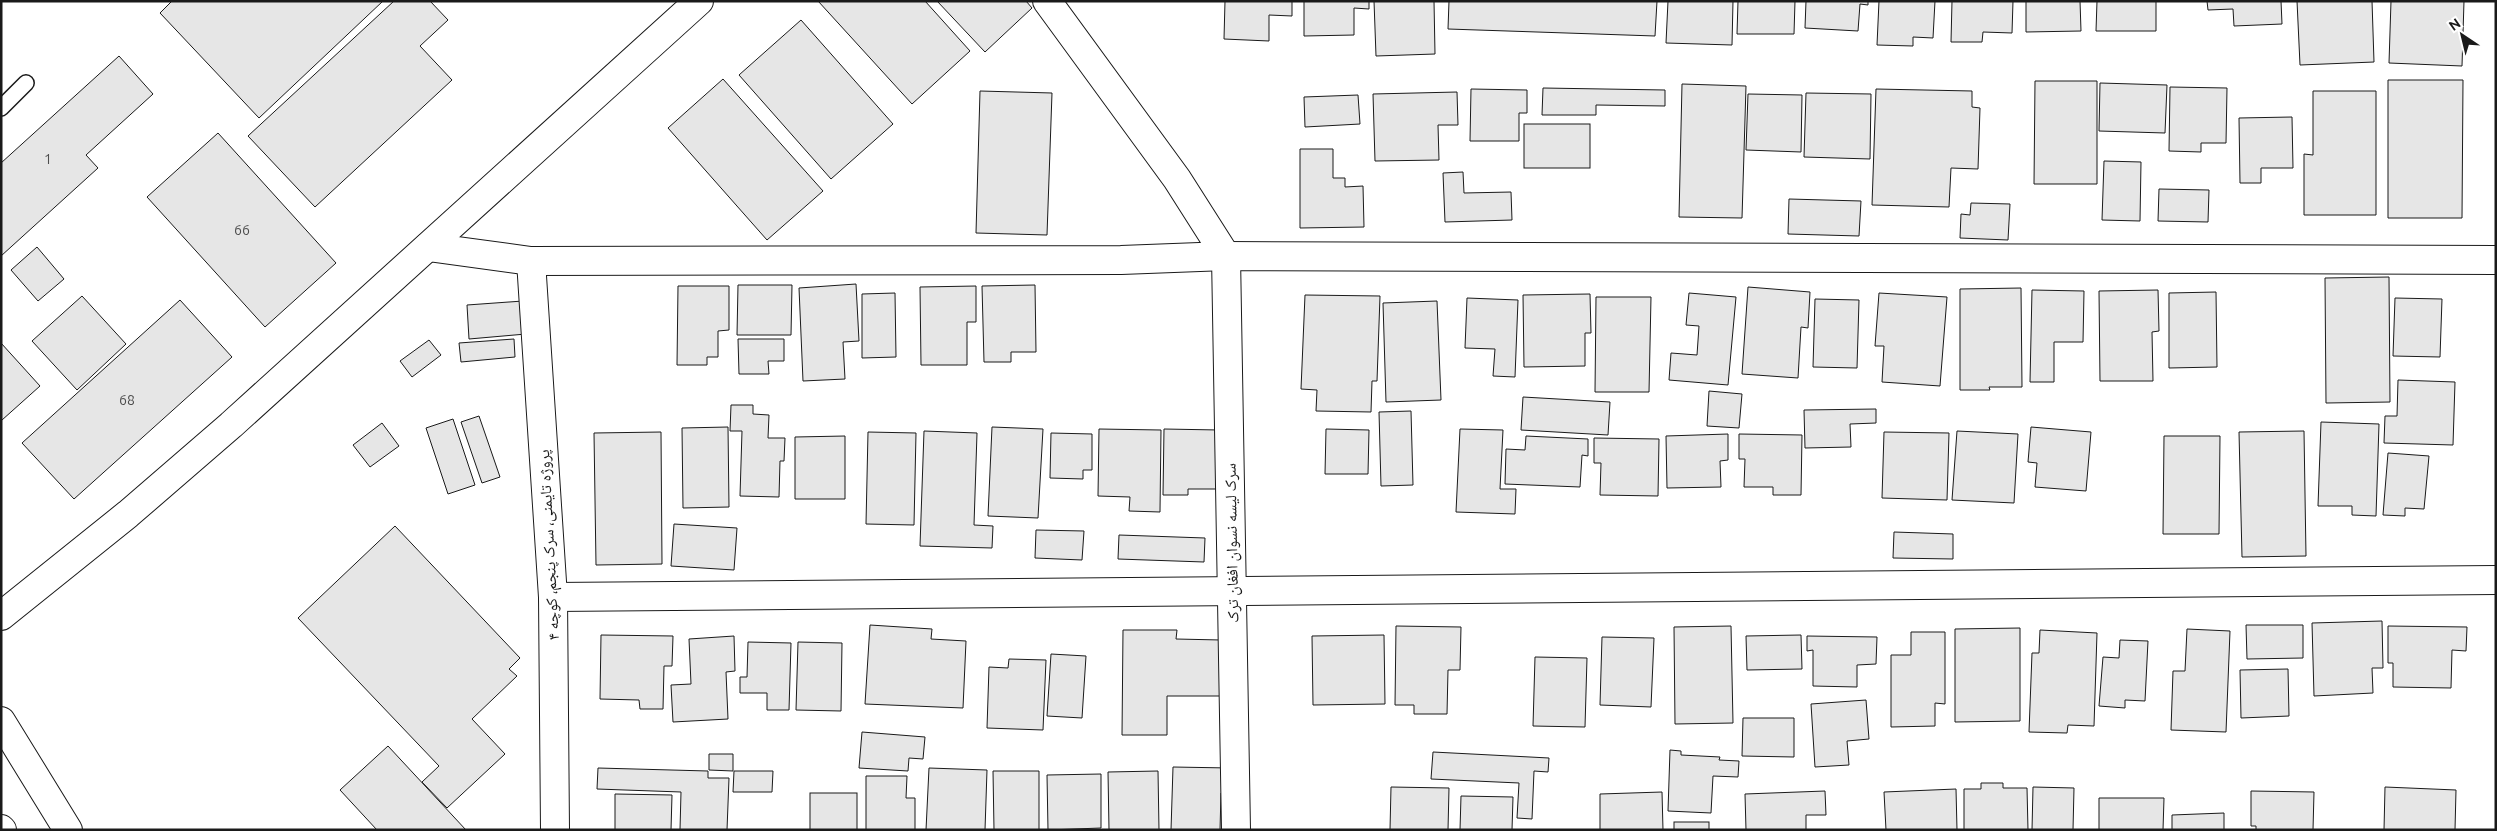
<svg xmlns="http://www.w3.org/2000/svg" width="2497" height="831" font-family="Ubuntu,'Noto Naskh Arabic',sans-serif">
	<rect width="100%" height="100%" fill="#fff"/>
	<!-- building -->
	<g fill="#e6e6e6" stroke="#1a1a1a">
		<path d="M172,1H383L259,118L160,13Z"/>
		<path d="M394,1H430L448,20L420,46L452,80L315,207L248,136Z"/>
		<path d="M818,1H925L970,51L912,104Z"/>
		<path d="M937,1H1026L1032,8L985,52Z"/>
		<path d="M1225,1H1292V16L1269,15V41L1224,39Z"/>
		<path d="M1304,1H1369V9L1354,8V35L1304,36Z"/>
		<path d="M1374,1H1434L1435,54L1376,56Z"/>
		<path d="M1449,1H1657L1655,36L1448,29Z"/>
		<path d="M1668,1H1733L1732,45L1666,43Z"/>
		<path d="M1738,1H1795L1794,34H1737Z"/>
		<path d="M1806,1H1868V5L1860,4L1858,31L1805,28Z"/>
		<path d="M1879,1H1935L1933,38L1913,37V46L1877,45Z"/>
		<path d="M1952,1H2013L2012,33L1983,32L1982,42H1951Z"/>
		<path d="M2026,1H2080L2081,31L2026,32Z"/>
		<path d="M2097,1H2156V31H2096Z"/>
		<path d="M2207,1H2281L2282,24L2234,26L2233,9L2208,10Z"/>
		<path d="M2297,1H2372L2374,62L2300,65Z"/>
		<path d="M2391,1H2464L2462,66L2389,63Z"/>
		<path d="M801,20L893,124L831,179L739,75Z"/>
		<path d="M119,56L153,94L86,155L98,168L1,256V163Z"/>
		<path d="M723,79L823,191L767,240L668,128Z"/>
		<path d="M2388,80H2463L2462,218H2388Z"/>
		<path d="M2035,81H2097V184H2034Z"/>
		<path d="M2100,83L2167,85L2165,133L2099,131Z"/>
		<path d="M1682,84L1746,86L1742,218L1679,217Z"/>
		<path d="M2170,87L2227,88L2226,143H2201V152L2169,151Z"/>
		<path d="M1543,88L1665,90V106L1596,105V115H1542Z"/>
		<path d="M1471,89L1527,90V113H1519V141H1470Z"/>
		<path d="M1876,89L1972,91V107L1980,108L1978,169L1951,168L1949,207L1872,205Z"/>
		<path d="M980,91L1052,93L1047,235L976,233Z"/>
		<path d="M2313,91H2376V215H2304V154L2313,155Z"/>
		<path d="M1457,92L1458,125H1438L1439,160L1375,161L1373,94Z"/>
		<path d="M1806,93L1871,94L1870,159L1804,157Z"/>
		<path d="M1748,94L1802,95L1801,152L1746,150Z"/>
		<path d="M1358,95L1360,124L1305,127L1304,97Z"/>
		<path d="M2292,117L2293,168H2261V183H2240L2239,118Z"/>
		<rect x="1524" y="124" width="66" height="44"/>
		<path d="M218,133L336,263L265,327L147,197Z"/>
		<path d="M1300,149H1333V178H1345V187L1363,186L1364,227L1300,228Z"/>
		<path d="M2104,161L2141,162L2140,221L2102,220Z"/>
		<path d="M1463,172L1464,193L1511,192L1512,220L1445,222L1443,173Z"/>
		<path d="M2159,189L2209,190L2208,222L2158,221Z"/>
		<path d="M1789,199L1861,201L1859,236L1788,234Z"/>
		<path d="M1971,203L2010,204L2008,240L1960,238L1961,214L1970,215Z"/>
		<path d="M37,247L64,279L38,301L11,270Z"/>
		<path d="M2389,277L2390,402L2326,403L2325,278Z"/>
		<path d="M856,284L859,341L843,342L845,379L803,381L799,288Z"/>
		<path d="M738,285H792L791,335H737Z"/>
		<path d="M1035,285L1036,352H1011V362H984L982,286Z"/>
		<path d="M678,286H729V330L718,331V357H707V365H677Z"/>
		<path d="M976,286V322H967V365H921L920,287Z"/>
		<path d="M1748,287L1810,292L1808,328L1801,327L1798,378L1742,374Z"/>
		<path d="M2021,288L2022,387H1989L1990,390H1960V289Z"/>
		<path d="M2032,290L2084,291L2083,342H2054V382H2030Z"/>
		<path d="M2158,290L2159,331L2152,332L2153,381H2100L2099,291Z"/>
		<path d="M2216,292L2217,367L2169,368V293Z"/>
		<path d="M895,293L896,357L862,358V294Z"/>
		<path d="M1689,293L1736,297L1728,385L1669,380L1671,353L1697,355L1699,326L1686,325Z"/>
		<path d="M1879,293L1947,297L1940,386L1882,382L1884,346H1875Z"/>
		<path d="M1590,294L1591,333H1585V366L1524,367L1523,295Z"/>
		<path d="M1305,295L1380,296L1377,381H1372L1371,412L1316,411L1317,390L1301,389Z"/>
		<path d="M82,296L126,344L77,390L32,341Z"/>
		<path d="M1596,297H1651L1649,392H1595Z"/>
		<path d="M1467,298L1518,300L1515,377L1493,376L1495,349L1465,348Z"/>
		<path d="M2395,298L2442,299L2440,357L2393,356Z"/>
		<path d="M1815,299L1859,300L1857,368L1813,367Z"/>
		<path d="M180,300L232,357L74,499L22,443Z"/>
		<path d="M523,301L526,334L469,339L467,305Z"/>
		<path d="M1437,301L1441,400L1386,402L1383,303Z"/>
		<path d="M514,339L515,357L461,362L459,343Z"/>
		<path d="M738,339H784V361H768L769,374H739Z"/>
		<path d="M429,340L441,355L412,377L400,361Z"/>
		<path d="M1,343L40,386L2,420L1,419Z"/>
		<path d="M2398,380L2455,382L2453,445L2384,443L2385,416H2397Z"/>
		<path d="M1709,391L1742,394L1739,428L1707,426Z"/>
		<path d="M1523,397L1610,402L1608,435L1521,430Z"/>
		<path d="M731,405H753V414L769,415L768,438H785L784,461H780L779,497L740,496L742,431H730Z"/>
		<path d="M1876,409V423L1850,424L1851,447L1805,448L1804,410Z"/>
		<path d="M1411,411L1413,485L1381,486L1379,412Z"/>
		<path d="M479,416L500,477L482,483L461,422Z"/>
		<path d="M453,419L475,485L448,494L426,428Z"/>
		<path d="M2321,422L2379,424L2376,516L2352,515V506H2318Z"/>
		<path d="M382,423L399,446L370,467L353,445Z"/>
		<path d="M728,427L729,507L683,508L682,428Z"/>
		<path d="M992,427L1043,429L1038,518L988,516Z"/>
		<path d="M2031,427L2091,432L2086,491L2035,487L2037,463L2028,462Z"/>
		<path d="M1099,429L1161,430L1160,512L1129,511L1130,497L1098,496Z"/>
		<path d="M1164,429L1219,430L1218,489H1188V495H1163Z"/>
		<path d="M1326,429L1369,430L1368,474H1325Z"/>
		<path d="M1460,429L1503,430L1500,489H1516L1515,514L1456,512Z"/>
		<path d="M924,431L977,433L974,525L993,526L992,548L920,546Z"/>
		<path d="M1957,431L2018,434L2014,503L1952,500Z"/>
		<path d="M2304,431L2306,556L2242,557L2239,432Z"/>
		<path d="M661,432L662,564L596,565L594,433Z"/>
		<path d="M868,432L916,433L914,525L866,524Z"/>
		<path d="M1884,432L1949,433L1947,500L1882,498Z"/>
		<path d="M1051,433L1092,434V470H1083V479L1050,478Z"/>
		<path d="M1728,434V460L1720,461L1721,487L1667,488L1666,436Z"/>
		<path d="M1739,434L1802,435L1801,495H1773V487H1744L1745,459H1739Z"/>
		<path d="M845,436V499H795V437Z"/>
		<path d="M1526,436L1588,439V456L1582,455L1580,487L1505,484L1506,449L1525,450Z"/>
		<path d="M2164,436H2220L2219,534H2163Z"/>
		<path d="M1594,438L1659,439L1658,496L1600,495L1601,463H1594Z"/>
		<path d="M2388,453L2429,456L2424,509L2405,508V516L2383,515Z"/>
		<path d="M674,524L737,528L734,570L671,566Z"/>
		<path d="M395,526L520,658L509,669L517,676L472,719L505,754L447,808L422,782L439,766L298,618Z"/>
		<path d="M1036,530L1084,531L1082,560L1035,558Z"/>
		<path d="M1894,532L1953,534V559L1893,558Z"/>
		<path d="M1119,535L1205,538L1204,562L1118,559Z"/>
		<path d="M2382,621L2383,668H2372L2373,693L2314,696L2312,623Z"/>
		<path d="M870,625L932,629L931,639L966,641L963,708L865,704Z"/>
		<path d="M2246,625H2303V658L2247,659Z"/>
		<path d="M1396,626L1461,627L1460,670H1448L1447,714H1414V705H1395Z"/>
		<path d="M1731,626L1733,723L1675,724L1674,627Z"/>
		<path d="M2388,626L2467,627L2466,651L2452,650L2451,688L2393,687V663H2388Z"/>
		<path d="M2020,628V721L1955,722V629Z"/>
		<path d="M2187,629L2230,631L2226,732L2171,730L2173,671H2185Z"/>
		<path d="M1123,630H1177L1176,639L1221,640L1220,696H1167V735H1122Z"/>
		<path d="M2040,630L2097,633L2094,726L2068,725L2067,733L2029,732L2032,653H2039Z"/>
		<path d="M1911,632H1945V704L1935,703V726L1891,727V655H1911Z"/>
		<path d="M601,635L673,636L672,666H664L663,709H640L639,700L600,699Z"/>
		<path d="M1384,635L1385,704L1313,705L1312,636Z"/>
		<path d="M1801,635L1802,669L1747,670L1746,636Z"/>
		<path d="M734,636L735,671L726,672L728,719L673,722L671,685L691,684L689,639Z"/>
		<path d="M1807,636L1877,637L1876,664L1857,665V687L1813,686V650L1807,651Z"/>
		<path d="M1602,637L1654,638L1651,707L1600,705Z"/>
		<path d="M2120,640L2148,641L2145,701L2125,700V708L2099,706L2103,657L2119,658Z"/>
		<path d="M748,642L791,643L789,710H767V693H740V677H747Z"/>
		<path d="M798,642L842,643L841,711L796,710Z"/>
		<path d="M1051,654L1086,656L1082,718L1047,716Z"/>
		<path d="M1535,657L1587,658L1585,727L1533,726Z"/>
		<path d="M1009,659L1046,660L1043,730L987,728L989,667L1008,668Z"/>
		<path d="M2288,669L2289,716L2241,718L2240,670Z"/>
		<path d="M1866,700L1869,739L1847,741L1849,765L1815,767L1811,704Z"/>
		<path d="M1743,718H1794V757L1742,756Z"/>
		<path d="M862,732L925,737L923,759L909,758L908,771L859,768Z"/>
		<path d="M388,746L466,830H377L340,790Z"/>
		<path d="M1670,750L1681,751V755L1720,757L1719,760L1739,761L1738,777L1713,776L1711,813L1668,811Z"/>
		<path d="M1433,752L1549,758L1548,772L1534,771L1532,819L1517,818L1519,783L1431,779Z"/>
		<path d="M709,754H733V771L709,770Z"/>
		<path d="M1173,767L1230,768L1229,793H1221L1220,830H1171Z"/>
		<path d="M598,768L708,771V778H729L727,830H680L681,792L597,789Z"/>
		<path d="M929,768L987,770L985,830H926Z"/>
		<path d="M734,771H773L772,792H733Z"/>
		<path d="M993,771H1039V830H994Z"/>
		<path d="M1158,771L1159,830H1109L1108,772Z"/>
		<path d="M1101,774V828L1048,830L1047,775Z"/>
		<path d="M866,776H907L906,798H915V830H866Z"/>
		<path d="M1981,783H2003V788H2027L2028,830H1964V789H1981Z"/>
		<path d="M1391,787L1449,788L1448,830H1390Z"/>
		<path d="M2033,787L2074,788L2073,830H2032Z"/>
		<path d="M2385,787L2456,790L2455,830H2384Z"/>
		<path d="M1956,789L1957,830H1886L1884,792Z"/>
		<path d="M1825,791L1826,815H1806V830H1746L1745,794Z"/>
		<path d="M2251,791L2314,792L2313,830H2256V826H2251Z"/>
		<path d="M1662,792L1663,830H1600V794Z"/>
		<rect x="810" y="793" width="47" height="37"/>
		<path d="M615,794L672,795L671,830H615Z"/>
		<path d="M1461,796L1513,797L1512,830H1460Z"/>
		<path d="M2099,798H2164L2163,830H2099Z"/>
		<path d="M2224,813V830H2172V815Z"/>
		<rect x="1674" y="822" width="35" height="8"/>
	</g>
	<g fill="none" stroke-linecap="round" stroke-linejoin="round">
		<defs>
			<path id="service" d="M1,108L26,83"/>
			<g id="minor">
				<path d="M1047,1L1177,179L1226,256L1236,830"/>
				<path d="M428,247L531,261L1121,260L1226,256L2496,260"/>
				<path d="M531,261L553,597L555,830"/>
				<path d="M553,597L2496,580"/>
				<path d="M1,616L128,514L231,425L699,1"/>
			</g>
			<g id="secondary">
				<path d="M1,721L68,830"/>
				<path d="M1,829L2,830"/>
			</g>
		</defs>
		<!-- service casing -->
		<use href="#service" stroke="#1a1a1a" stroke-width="18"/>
		<!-- minor casing -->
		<use href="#minor" stroke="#1a1a1a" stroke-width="30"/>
		<!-- secondary casing -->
		<use href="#secondary" stroke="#1a1a1a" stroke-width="30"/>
		<!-- service -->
		<use href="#service" stroke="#fff" stroke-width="15"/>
		<!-- minor -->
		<use href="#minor" stroke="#fff" stroke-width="28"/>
		<!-- secondary -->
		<use href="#secondary" stroke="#fff" stroke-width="28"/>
	</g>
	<g text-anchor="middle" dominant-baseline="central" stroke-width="4" stroke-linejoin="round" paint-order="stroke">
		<!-- number labels -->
		<g font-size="14" fill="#4d4d4d">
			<text x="48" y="159">1</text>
			<text x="242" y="230">66</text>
			<text x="127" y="400">68</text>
		</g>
		<!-- street labels -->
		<g font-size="16" fill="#1a1a1a" stroke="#fff">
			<text transform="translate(1231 543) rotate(-91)">سرک لیسه نسوان افغان‌ ترک</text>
			<text transform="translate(548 545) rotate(-93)">پروژه تایمنی، سرک پنجم، کوچه ۴</text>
		</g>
	</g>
	<!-- border -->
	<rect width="2497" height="831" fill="none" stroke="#1a1a1a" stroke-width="5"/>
	<!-- north arrow -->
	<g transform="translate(2462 35) rotate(325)" stroke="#ffffff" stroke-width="4" paint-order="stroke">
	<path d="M0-4L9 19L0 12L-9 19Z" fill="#1a1a1a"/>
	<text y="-8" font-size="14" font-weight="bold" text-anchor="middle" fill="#1a1a1a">N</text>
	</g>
</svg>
